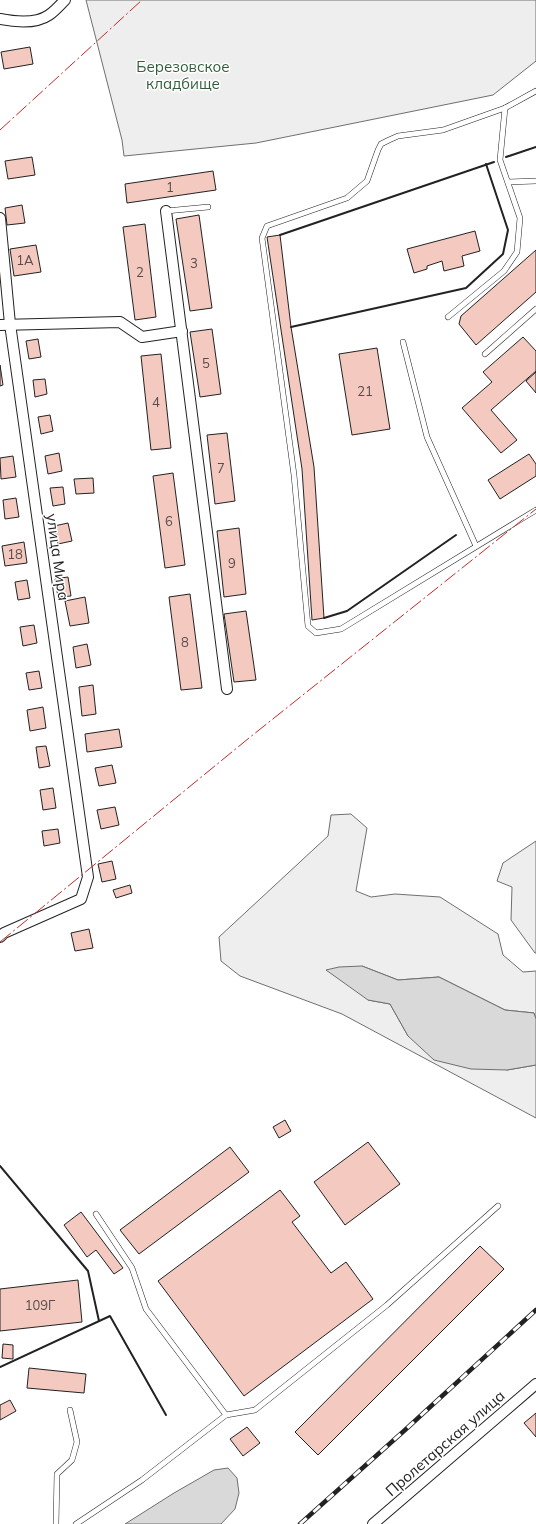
<svg xmlns="http://www.w3.org/2000/svg" width="536" height="1524" font-family="Mulish,sans-serif">
	<rect width="100%" height="100%" fill="#fff"/>
	<!-- green -->
	<g fill="#eee" stroke="#6f6f6f">
		<path d="M86,0H536V61L493,95L256,143L124,156L122,140Z"/>
		<path d="M351,814L367,828L356,891L371,897L395,894L440,897L498,934L503,955L523,972L536,971V1019L534,1013L505,1010L439,977L398,980L362,966L368,1000L390,1004L408,1036L507,1070L536,1065V1118L342,1014L240,976L221,961L219,937L328,836L331,815Z"/>
		<path d="M536,841V953H535L511,920L512,887L497,881L503,863Z"/>
	</g>
	<!-- water -->
	<g fill="#d9d9d9" stroke="#6f6f6f">
		<path d="M362,966L398,980L439,977L505,1010L534,1013L536,1019V1065L507,1070L471,1069L434,1060L408,1036L390,1004L368,1000L326,970L339,967Z"/>
		<path d="M228,1468L237,1478L239,1493L235,1509L221,1524H125L174,1493L214,1470Z"/>
	</g>
	<!-- building -->
	<g fill="#f3c9c0" stroke="#222">
		<path d="M30,47L33,64L4,69L1,52Z"/>
		<path d="M32,157L35,175L8,179L5,161Z"/>
		<path d="M213,171L216,190L127,203L125,184Z"/>
		<path d="M22,205L25,223L7,225L5,208Z"/>
		<path d="M199,215L212,308L190,311L176,219Z"/>
		<path d="M145,224L156,317L135,320L123,227Z"/>
		<path d="M475,231L480,251L462,256L464,266L444,271L442,261L427,266V269L414,273L407,249Z"/>
		<path d="M280,235L291,327L314,467L324,618L312,620L302,469L267,237Z"/>
		<path d="M36,245L41,272L14,276L10,249Z"/>
		<path d="M536,250V292L476,345L459,324L461,316Z"/>
		<path d="M212,329L221,394L200,397L190,332Z"/>
		<path d="M523,337L536,351V371L491,410L517,440L501,453L462,408L492,382L483,372Z"/>
		<path d="M38,339L41,357L29,359L26,341Z"/>
		<path d="M377,348L390,429L352,435L339,354Z"/>
		<path d="M161,354L171,448L151,450L141,356Z"/>
		<path d="M0,365L3,385L0,386Z"/>
		<path d="M536,372V393L526,381Z"/>
		<path d="M45,379L47,394L35,397L33,380Z"/>
		<path d="M50,415L53,431L41,434L38,417Z"/>
		<path d="M227,433L235,501L215,504L207,435Z"/>
		<path d="M59,453L62,471L48,474L45,456Z"/>
		<path d="M529,454L536,464V476L500,499L488,480Z"/>
		<path d="M13,456L16,477L1,479L0,458Z"/>
		<path d="M173,473L185,565L165,568L153,476Z"/>
		<path d="M93,478L94,493L76,494L74,479Z"/>
		<path d="M63,487L65,504L53,506L50,488Z"/>
		<path d="M16,498L19,517L5,519L3,500Z"/>
		<path d="M68,523L72,541L58,544L54,526Z"/>
		<path d="M239,528L246,594L224,597L217,531Z"/>
		<path d="M24,542L27,563L5,566L2,546Z"/>
		<path d="M68,577L71,596L58,597L55,579Z"/>
		<path d="M27,580L30,598L18,600L15,582Z"/>
		<path d="M190,594L202,688L181,690L169,597Z"/>
		<path d="M85,597L89,623L70,626L65,601Z"/>
		<path d="M246,611L256,680L234,682L224,614Z"/>
		<path d="M34,625L37,643L23,646L20,627Z"/>
		<path d="M87,644L91,665L76,668L73,647Z"/>
		<path d="M39,671L42,688L29,690L26,673Z"/>
		<path d="M93,685L96,714L82,716L79,687Z"/>
		<path d="M43,707L46,728L30,731L27,710Z"/>
		<path d="M119,729L122,747L87,752L85,734Z"/>
		<path d="M46,746L50,766L39,768L36,747Z"/>
		<path d="M112,765L116,783L99,786L95,768Z"/>
		<path d="M53,788L56,808L43,810L40,790Z"/>
		<path d="M115,807L119,825L101,829L97,810Z"/>
		<path d="M58,829L60,843L44,846L42,831Z"/>
		<path d="M112,861L116,879L102,882L98,864Z"/>
		<path d="M130,885L132,893L116,898L113,890Z"/>
		<path d="M89,929L93,948L75,951L71,933Z"/>
		<path d="M285,1120L291,1131L279,1138L273,1127Z"/>
		<path d="M368,1142L400,1184L345,1225L314,1182Z"/>
		<path d="M230,1147L249,1172L139,1254L120,1230Z"/>
		<path d="M280,1190L300,1216L292,1222L331,1273L346,1262L373,1299L244,1396L158,1281Z"/>
		<path d="M81,1212L123,1268L114,1274L96,1250L87,1257L64,1225Z"/>
		<path d="M480,1246L504,1269L318,1455L295,1432Z"/>
		<path d="M78,1280L82,1322L0,1331V1289Z"/>
		<path d="M3,1344L13,1345V1359L2,1358Z"/>
		<path d="M29,1368L86,1374L84,1393L27,1388Z"/>
		<path d="M10,1400L16,1411L0,1420V1405Z"/>
		<path d="M536,1413V1437L524,1423Z"/>
		<path d="M247,1427L260,1443L243,1456L230,1439Z"/>
	</g>
	<g fill="none" stroke-linecap="round" stroke-linejoin="round">
		<defs>
			<g id="lane">
				<path d="M536,91L505,108L443,130L398,136L389,140L381,144L378,150L367,181L347,198L267,226L262,238L294,475L308,626L316,633L341,629L536,510"/>
				<path d="M508,182L536,181"/>
				<path d="M166,211L208,207"/>
				<path d="M448,317L504,271L517,252L520,218L500,160L505,108"/>
				<path d="M403,342L427,437L476,546"/>
				<path d="M485,354L536,309"/>
				<path d="M226,1415L255,1410L387,1305L498,1206"/>
				<path d="M56,1524L57,1474L72,1460L77,1442L70,1410"/>
				<path d="M76,1524L142,1480L226,1415L146,1309L132,1268L96,1214"/>
			</g>
			<g id="street">
				<path d="M0,19C15,22 36,24 49,15C55,11 60,5 65,0"/>
				<path d="M166,211L227,689"/>
				<path d="M0,218L10,324L88,877L81,899L4,933L0,937"/>
				<path d="M0,325L120,322L142,337L182,331"/>
				<path d="M373,1524L536,1384"/>
			</g>
		</defs>
		<!-- lane casing -->
		<use href="#lane" stroke="#222" stroke-width="6"/>
		<!-- street casing -->
		<use href="#street" stroke="#222" stroke-width="12"/>
		<!-- lane -->
		<use href="#lane" stroke="#fff" stroke-width="5"/>
		<!-- street -->
		<use href="#street" stroke="#fff" stroke-width="10"/>
		<defs>
			<path id="rail" d="M300,1524L405,1430L536,1310"/>
		</defs>
		<!-- rail casing -->
		<use href="#rail" stroke="#222" stroke-width="4.5"/>
		<!-- rail -->
		<use href="#rail" stroke="#fff" stroke-width="3" stroke-dasharray="9" stroke-linecap="butt"/>
		<!-- wall -->
		<g stroke="#222" stroke-width="2">
			<path d="M506,157L536,147"/>
			<path d="M280,235L494,162"/>
			<path d="M291,327L466,288L503,254L508,230L486,164"/>
			<path d="M324,618L347,611L456,535"/>
			<path d="M0,1166L88,1271L99,1321"/>
			<path d="M0,1367L110,1316L166,1415"/>
		</g>
		<!-- power -->
		<g stroke="#c62828" stroke-width="1" stroke-dasharray="14 3 2 3" stroke-linecap="butt">
			<path d="M0,130L142,0"/>
			<path d="M0,942L249,738L536,509"/>
		</g>
	</g>
	<g text-anchor="middle" dominant-baseline="central" stroke-width="3" stroke-linejoin="round" paint-order="stroke">
		<!-- number labels -->
		<g font-size="13" fill="#564c4a">
			<text x="170" y="187">1</text>
			<text x="25" y="260">1А</text>
			<text x="194" y="263">3</text>
			<text x="140" y="272">2</text>
			<text x="206" y="363">5</text>
			<text x="365" y="391">21</text>
			<text x="156" y="402">4</text>
			<text x="221" y="468">7</text>
			<text x="169" y="521">6</text>
			<text x="15" y="554">18</text>
			<text x="232" y="563">9</text>
			<text x="185" y="642">8</text>
			<text x="40" y="1305">109Г</text>
		</g>
		<!-- park labels -->
		<g font-size="15" fill="#2f5e38" stroke="#fff">
			<text x="183" y="66">Березовское<tspan x="183" dy="17">кладбище</tspan></text>
		</g>
		<!-- street labels -->
		<g font-size="15" fill="#222" stroke="#fff">
			<text transform="translate(58 557) rotate(82)">улица Мира</text>
			<text transform="translate(445 1443) rotate(-41)">Пролетарская улица</text>
		</g>
	</g>
</svg>
